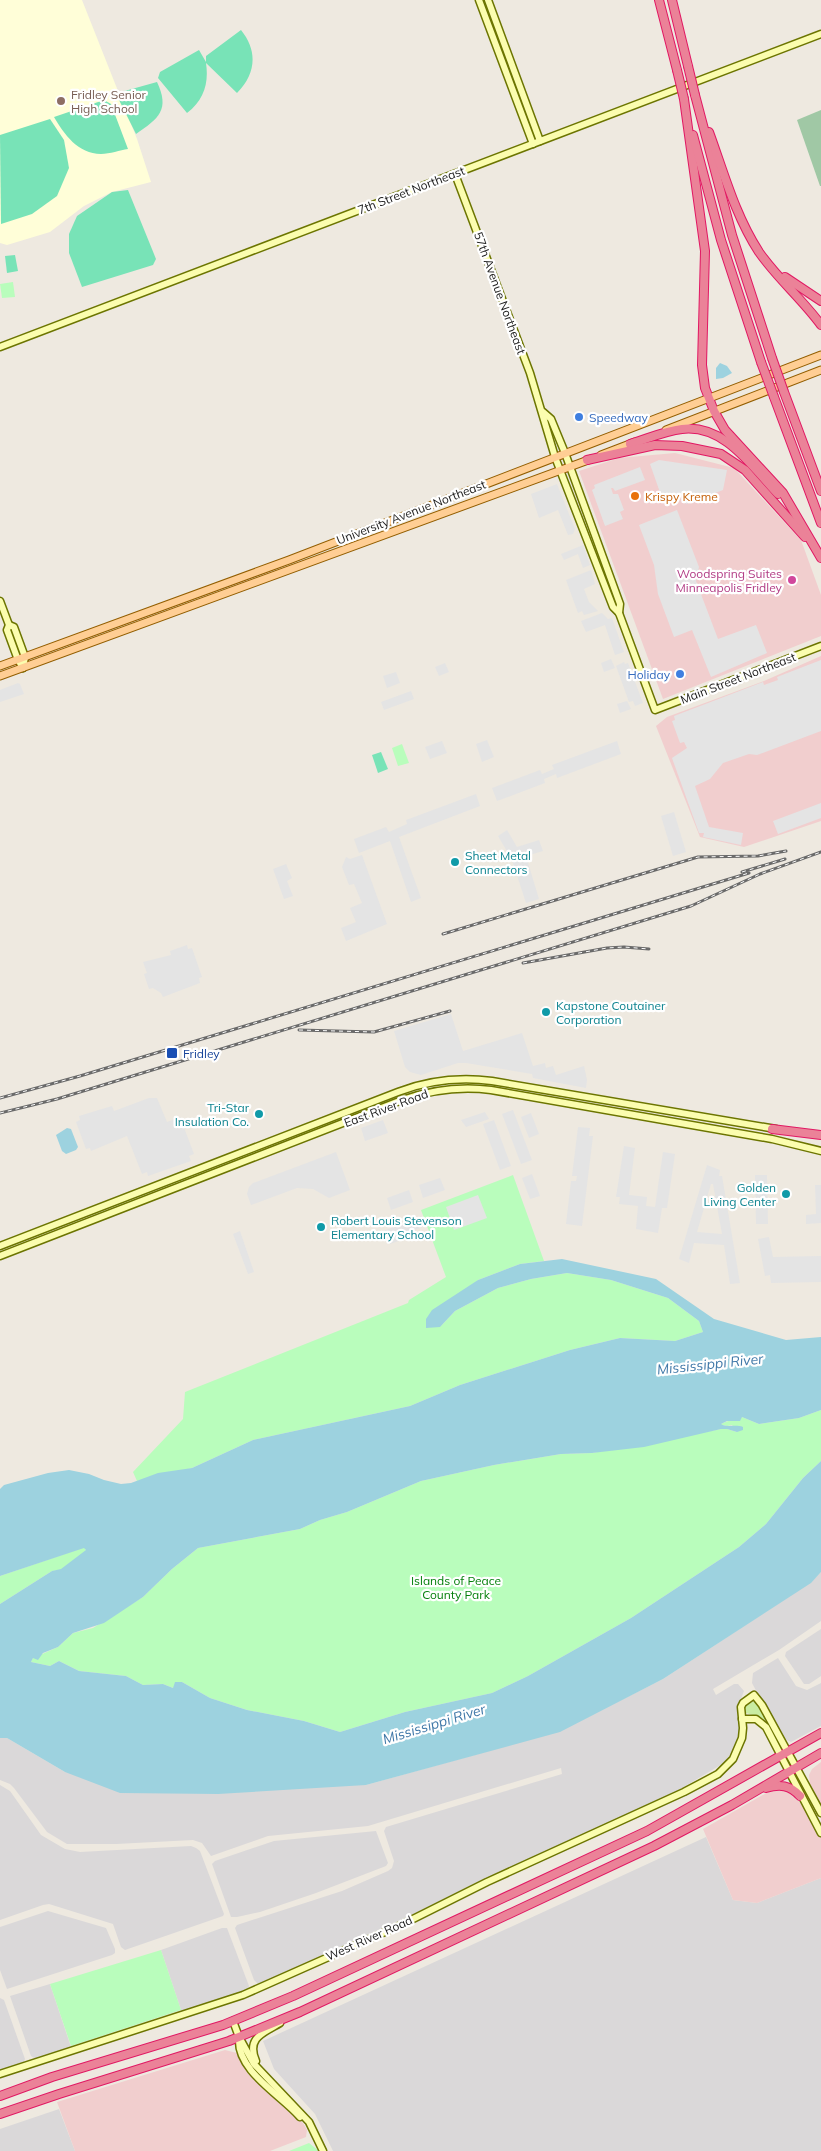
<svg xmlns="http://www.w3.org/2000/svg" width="821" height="2151" font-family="Mulish,sans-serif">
	<rect width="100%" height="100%" fill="#eee9e0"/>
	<!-- residential -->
	<g fill="#dad8d9">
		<path d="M821,1572V1621L779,1650L713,1689L716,1695L734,1684H738L744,1691L737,1709L740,1730L738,1740L732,1752L724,1763L670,1795L261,1985H259L254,1980L235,1928L237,1925L342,1891L388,1871L392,1868L394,1861L384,1831L386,1827L562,1774L561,1768L368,1826L268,1836L211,1856L202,1843L193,1840L116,1844H67L47,1832L14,1788L10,1784L0,1780V1738H7L65,1772L366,1785L560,1731L663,1679L810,1583Z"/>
		<path d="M821,1629V1676L809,1684H804L785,1656L786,1652Z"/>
		<path d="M778,1658L796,1686L807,1690L821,1683V1726L791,1742L785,1739L773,1723L752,1683L753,1673Z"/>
		<path d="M0,1785L10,1791L41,1835L65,1849L80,1852L191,1846L196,1848L200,1851L224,1914L223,1916L125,1950L121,1947L113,1924L49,1904L43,1905L0,1920Z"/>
		<path d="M376,1831L388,1863L386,1866L316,1893L260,1912L237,1917H231L212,1864L215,1861L274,1841Z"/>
		<path d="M706,1837L733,1900L757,1903L821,1878V2151H333L315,2114L274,2069L263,2041Z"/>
		<path d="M48,1911L106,1928L115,1949V1953L112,1955L7,1989L0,1970V1927Z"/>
		<path d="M222,1928H227L249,1986L248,1988L245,1991L182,2013L161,1950Z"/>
		<path d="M50,1984L71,2047L36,2059L31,2056L10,1996Z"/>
		<path d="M0,1998L4,2000L25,2059L23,2064L0,2071Z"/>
		<path d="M59,2109L75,2151H0V2129Z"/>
	</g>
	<!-- commercial -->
	<g fill="#f1cece">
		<path d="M675,453L734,468L801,540L821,595V636L663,699L579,471L619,458Z"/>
		<path d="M821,656V821L744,847L700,837L656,726L667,717L764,681Z"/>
		<path d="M821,1762V1806L810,1784L809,1775L812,1769Z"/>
		<path d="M783,1786L795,1792L821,1838V1878L757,1903L733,1900L703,1829L775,1788Z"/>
		<path d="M225,2050L237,2053L252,2077L303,2123L307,2130L306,2137L270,2151H75L57,2102Z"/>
	</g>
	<!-- education -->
	<path fill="#fffed8" d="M0,0H82L137,139L151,182L112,192L84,206L50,232L7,245L0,243Z"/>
	<!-- grass -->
	<path fill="#c9eca2" d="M754,1701H756L767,1719L765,1720L756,1716L746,1713L744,1707Z"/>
	<!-- cemetery -->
	<path fill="#a0c8a5" d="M821,110V186H820L797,120Z"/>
	<!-- park -->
	<g fill="#b9fdbc">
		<path d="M13,282L15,297L2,298L0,284Z"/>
		<path d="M402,744L409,763L398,766L392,748Z"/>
		<path d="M513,1175L544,1261L520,1264L478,1280L440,1327L455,1311L498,1288L531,1279L567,1273L611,1280L668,1298L699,1321L703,1332L675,1341L620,1338L570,1350L460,1385L410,1406L253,1440L192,1468L137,1481L133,1472L183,1419L185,1392L408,1303L409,1300L446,1277L421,1210Z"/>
		<path d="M821,1410V1461L803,1478L766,1524L739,1547L631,1618L528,1676L492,1693L405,1712L340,1732L304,1721L247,1710L210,1698L182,1682L173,1688L163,1684L143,1685L126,1676L79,1671L59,1661L50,1666L31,1662L33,1658L58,1647L73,1633L93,1628L143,1597L172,1569L198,1548L300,1529L320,1520L347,1512L421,1481L494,1465L561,1454L592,1453L721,1429H727L737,1432L732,1425L728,1426L721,1425V1424C728,1420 734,1421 742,1417L759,1424L799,1418Z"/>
		<path d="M85,1547L86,1551L61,1570L52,1571L0,1604V1576Z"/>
		<path d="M161,1950L181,2010L71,2046L50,1984Z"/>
		<path d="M309,2143L319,2151H288H289Z"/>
	</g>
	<!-- pitch -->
	<g fill="#78e3b7">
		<path d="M241,30C258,51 256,74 237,93L206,63C209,83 204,100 187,113L158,78L160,72L199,50L206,62V56Z"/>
		<path d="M157,82C170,110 159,118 136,134L118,98L121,92Z"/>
		<path d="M104,100L111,104L128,149C120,150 110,154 101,154C78,154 64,134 54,117Z"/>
		<path d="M50,119L64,140L69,168L57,196L32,214L1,224L0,135Z"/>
		<path d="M128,190L156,259L153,265L82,287L69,253V234L77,216L112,192Z"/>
		<path d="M15,255L18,271L7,273L5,256Z"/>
		<path d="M381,752L388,769L378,773L372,755Z"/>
	</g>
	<!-- parking -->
	<g fill="#e4e4e4" fill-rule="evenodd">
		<path d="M659,460L727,470L723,490L686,504L681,494L663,501L650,464Z"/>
		<path d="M640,467L645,480L615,491L613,488H611L613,494H618L624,510L620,512L623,519L605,526L592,490L595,488L594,485Z"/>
		<path d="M557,484L575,529L573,534L568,535L558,510L539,518L531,494Z"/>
		<path d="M677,510L699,567L696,581L718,639L756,625L767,653L711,677L692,630L674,637L658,594L654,565L639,525Z"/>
		<path d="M583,545L590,565L583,568L578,554L564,560L561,554Z"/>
		<path d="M591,570L595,584L584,589L589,602L598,611L584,615L582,611L578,613L566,580Z"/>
		<path d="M602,613L608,619L612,618L624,652L615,655L605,625L586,632L581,621Z"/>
		<path d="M611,659L615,668L604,672L601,663Z"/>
		<path d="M821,660V731L757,755L749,754L723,763L710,779L695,786L709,827L743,833L741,845L703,837L704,833H699L672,758L687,748L684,742L680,743L672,721L675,720L674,716L763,682L764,685L778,680L777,677Z"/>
		<path d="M624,662L625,664L628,663L643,703L635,706L633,701L629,702L616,666Z"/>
		<path d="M445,663L449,672L439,676L435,667Z"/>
		<path d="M396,672L400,683L387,688L383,676Z"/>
		<path d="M18,683L20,684L24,694L0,702V690Z"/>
		<path d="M411,691L414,699L384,710L381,702Z"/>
		<path d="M627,701L631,709L620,713L617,704Z"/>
		<path d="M487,740L494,757L482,762L476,744Z"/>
		<path d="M442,741L447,753L430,759L425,747Z"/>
		<path d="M617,741L621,754L557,778L556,774L544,779L545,783L497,801L492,788L540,770L542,774L554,769L552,765Z"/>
		<path d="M476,794L480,806L399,837L421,898L411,902L390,841L359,853L354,839L386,827L389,832L407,824L406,820Z"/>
		<path d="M821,803V818L778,834L773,821Z"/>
		<path d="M674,812L686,852L673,856L661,816Z"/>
		<path d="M507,830L517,847L539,840L543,851L526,856L539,899L526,903L512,860L498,836Z"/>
		<path d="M362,855L387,924L346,941L341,928L356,922L350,908L362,903L354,884L349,885L342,867L346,857L350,859Z"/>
		<path d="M286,864L292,878L287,881L293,896L284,899L273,869Z"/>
		<path d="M187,945L188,949L192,948L202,977L199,978L200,983L163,997L161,993L153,988L149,989L144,974L147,973L143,962L171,955L170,951Z"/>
		<path d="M451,1014L463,1051L522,1033L533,1066L545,1063L546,1068L553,1066L556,1075L584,1066L587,1080L586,1088L533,1078L532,1074L466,1063H458L421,1075L410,1072L405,1067L394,1031Z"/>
		<path d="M149,1098H157L167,1122L180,1117L194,1154L189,1156L191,1161L148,1176L147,1172L142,1174L127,1136L91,1151L90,1148L86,1149L76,1122L80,1120L79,1116L112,1106L114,1111Z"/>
		<path d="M513,1110L532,1160L521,1164L502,1114Z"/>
		<path d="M485,1112L489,1119L466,1127L461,1120Z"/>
		<path d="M531,1113L539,1134L529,1138L521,1117Z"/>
		<path d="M383,1120L388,1133L365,1141L361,1128Z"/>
		<path d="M494,1120L511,1166L500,1170L483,1124Z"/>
		<path d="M578,1127L590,1128L589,1136H593L582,1226L566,1224L571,1181H576L577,1176H572Z"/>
		<path d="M624,1146L635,1148L629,1195L647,1197L646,1206L655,1207L663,1152L675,1154L667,1208H662L658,1233L636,1229L638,1206L619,1204L620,1197H616Z"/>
		<path d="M336,1152L350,1190L329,1198L313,1189L297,1188L251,1205L247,1194L249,1187L253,1183Z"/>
		<path d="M707,1165L720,1170L719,1176H722L740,1283L730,1284L724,1245L694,1243L689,1263L679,1259ZM711,1184H713L722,1234L697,1232Z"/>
		<path d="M532,1174L540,1196L530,1199L522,1178Z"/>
		<path d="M755,1175H767L768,1224H756Z"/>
		<path d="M440,1178L445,1190L423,1198L419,1185Z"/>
		<path d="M815,1185H821V1223L806,1224V1215L816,1214Z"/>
		<path d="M409,1190L413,1202L391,1210L387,1198Z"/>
		<path d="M478,1195L487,1218L454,1230L446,1207Z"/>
		<path d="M422,1217L425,1226L409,1232L410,1237L390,1244L389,1240L387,1241L383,1231Z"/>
		<path d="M240,1231L254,1272L248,1274L233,1234Z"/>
		<path d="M769,1237L773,1257L821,1256V1282L771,1283L770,1275L765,1276L758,1239Z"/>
	</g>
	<!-- water -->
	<g fill="#9dd2df">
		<path d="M720,363L727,366L732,373L723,378L716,379V368Z"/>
		<path d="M67,1128L71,1129L78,1147L76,1150L66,1154L62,1151L56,1135Z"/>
		<path d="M562,1259L656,1279L714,1319L786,1340L821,1337V1410L799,1418L759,1424L742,1417L740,1421H727L721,1424C726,1428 736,1424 743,1427V1430L737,1432L727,1429H721L644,1447L592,1453L561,1454L494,1465L421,1481L347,1512L320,1520L300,1529L198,1548L172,1569L143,1597L104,1623L73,1633L58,1647L43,1653L38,1660L33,1658L31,1662L50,1666L59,1661L79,1671L126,1676L143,1685L163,1684L173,1688L175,1682H182L210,1698L247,1710L304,1721L340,1732L405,1712L492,1693L528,1676L631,1618L739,1547L766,1524L803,1478L821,1461V1572L811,1583L663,1679L560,1732L366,1785L218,1794L120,1793L65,1772L7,1738H0V1604L52,1571L61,1569L86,1550L84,1548L0,1576V1489L4,1485L48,1473L69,1470L89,1474L104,1480L121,1484L131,1483L158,1473L192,1468L253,1440L410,1406L460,1385L570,1350L620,1338L675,1341L703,1332L699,1321L668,1298L611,1280L567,1273L531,1279L498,1288L455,1311L440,1327L426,1328V1319L432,1310L478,1280L520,1264Z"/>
	</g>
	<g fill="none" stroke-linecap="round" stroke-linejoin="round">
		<defs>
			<g id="secondary">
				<path d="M479,0L533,144"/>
				<path d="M488,0L540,141"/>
				<path d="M455,174L530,373L555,457L613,607L619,613L655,710L821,646"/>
				<path d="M0,347L821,34"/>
				<path d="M543,412L551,419L565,453L620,604L619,613"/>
				<path d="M0,601L9,625L7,630L18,660L23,668"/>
				<path d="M9,625L14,627L25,657L23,668"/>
				<path d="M0,1246L398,1092C429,1080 460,1077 492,1081L776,1129"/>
				<path d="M0,1256L402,1100C431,1090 460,1086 491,1090L772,1139L821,1151"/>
				<path d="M742,1719H756L766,1727L821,1833"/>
				<path d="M233,2021L239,2037L254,2064L309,2122L323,2151"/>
				<path d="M239,2039C237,2071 281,2095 300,2117"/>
				<path d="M256,2061C246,2038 263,2033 280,2023"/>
				<path d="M0,2074L243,1995L403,1924L487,1882L684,1792L718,1774L733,1759L742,1738L743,1728L741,1707L743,1703L754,1695L762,1705L821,1813"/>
			</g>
			<g id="primary">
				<path d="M666,430L821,370"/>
				<path d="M601,455L635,442"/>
				<path d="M0,666L289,560L821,355"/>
				<path d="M0,676L591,459"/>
			</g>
			<g id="highway">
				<path d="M659,0L677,70"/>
				<path d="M672,0L688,66"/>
				<path d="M695,95L732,235L772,358"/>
				<path d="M684,99L705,251L702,365L705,388L714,411L725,430L783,493L821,558"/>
				<path d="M709,132C724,173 735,215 759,252C777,278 802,299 821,325"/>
				<path d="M693,135L721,240L761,362"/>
				<path d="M785,277L821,301"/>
				<path d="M784,392L821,491"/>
				<path d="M774,397L821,523"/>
				<path d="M630,444C647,439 664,431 682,429C725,424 752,467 778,494"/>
				<path d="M587,460L655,445L682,446L721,454L745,470L805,537"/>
				<path d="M772,1129L821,1135"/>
				<path d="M766,1788C780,1784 790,1785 800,1796"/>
				<path d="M0,2096L52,2077L223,2025L293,1996L647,1831L821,1733"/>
				<path d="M0,2114L59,2094L229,2041L300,2012L654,1846L732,1805L821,1753"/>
			</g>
		</defs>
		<!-- secondary casing -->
		<use href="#secondary" stroke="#6c7500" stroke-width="9"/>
		<!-- primary casing -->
		<use href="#primary" stroke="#935e00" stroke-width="9"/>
		<!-- highway casing -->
		<use href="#highway" stroke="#e11863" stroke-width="10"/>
		<!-- secondary -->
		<use href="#secondary" stroke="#fbfdaf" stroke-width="6"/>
		<!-- primary -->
		<use href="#primary" stroke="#ffce94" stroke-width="7"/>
		<!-- highway -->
		<use href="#highway" stroke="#eb8298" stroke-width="8"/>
		<defs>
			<g id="rail">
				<path d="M742,872L785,859"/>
				<path d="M443,934L698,857L758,856L786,851"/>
				<path d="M523,963L607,948L624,947L649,949"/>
				<path d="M299,1030L374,1032L450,1011"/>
				<path d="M0,1098L80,1076L749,873"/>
				<path d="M0,1113L57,1099L691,906L760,874L821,852"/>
			</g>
		</defs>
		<!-- rail casing -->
		<use href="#rail" stroke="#6a6a6a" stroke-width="3"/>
		<!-- rail -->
		<use href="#rail" stroke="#fff" stroke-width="1" stroke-dasharray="4" stroke-linecap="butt"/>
		<defs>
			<g id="highway-bridge">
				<path d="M688,66L695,95"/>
				<path d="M677,70L684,99"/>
				<path d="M772,358L784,392"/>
				<path d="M761,362L774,397"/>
			</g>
		</defs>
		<!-- highway-bridge casing -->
		<use href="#highway-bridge" stroke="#e11863" stroke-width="10" stroke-linecap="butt"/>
		<!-- highway-bridge -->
		<use href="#highway-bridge" stroke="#eb8298" stroke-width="8"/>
	</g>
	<!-- markers -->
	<circle fill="#8d6e63" stroke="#fff" stroke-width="2" cx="61" cy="101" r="5"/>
	<g fill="#3f7fe0" stroke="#fff" stroke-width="2">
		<circle cx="579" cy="417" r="5"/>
		<circle cx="680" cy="674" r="5"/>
	</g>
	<circle fill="#e8710a" stroke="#fff" stroke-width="2" cx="635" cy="496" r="5"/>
	<circle fill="#d1479c" stroke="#fff" stroke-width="2" cx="792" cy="580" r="5"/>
	<g fill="#0f9aa8" stroke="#fff" stroke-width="2">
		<circle cx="455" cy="862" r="5"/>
		<circle cx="546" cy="1012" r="5"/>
		<circle cx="259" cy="1114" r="5"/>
		<circle cx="786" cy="1194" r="5"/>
		<circle cx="321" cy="1227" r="5"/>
	</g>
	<rect fill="#1a4fb4" stroke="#fff" stroke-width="2" x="166" y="1047" width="12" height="12" rx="2.5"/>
	<g text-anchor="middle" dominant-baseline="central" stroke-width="4.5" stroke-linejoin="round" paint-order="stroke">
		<!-- education labels -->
		<g font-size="12" fill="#785e54" stroke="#fff" text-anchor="start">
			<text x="71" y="94">Fridley Senior<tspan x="71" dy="14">High School</tspan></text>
		</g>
		<!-- street labels -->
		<g font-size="12" fill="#1c1c1c" stroke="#fff">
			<text transform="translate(411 190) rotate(-21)">7th Street Northeast</text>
			<text transform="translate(500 293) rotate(70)">57th Avenue Northeast</text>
			<text transform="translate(411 512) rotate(-21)">University Avenue Northeast</text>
			<text transform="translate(738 678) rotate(-21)">Main Street Northeast</text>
			<text transform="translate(386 1108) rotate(-20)">East River Road</text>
			<text transform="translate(369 1938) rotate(-24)">West River Road</text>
		</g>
		<!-- shop labels -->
		<g font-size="12" fill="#366cbe" stroke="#fff" text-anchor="start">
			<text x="589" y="417">Speedway</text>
			<text x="670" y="674" text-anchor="end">Holiday</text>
		</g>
		<!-- food labels -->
		<g font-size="12" fill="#c56008" stroke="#fff" text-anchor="start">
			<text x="645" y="496">Krispy Kreme</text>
		</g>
		<!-- hotel labels -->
		<g font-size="12" fill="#b23c85" stroke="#fff" text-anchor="end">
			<text x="782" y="573">Woodspring Suites<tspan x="782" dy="14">Minneapolis Fridley</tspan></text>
		</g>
		<!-- culture labels -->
		<g font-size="12" fill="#0d838f" stroke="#fff" text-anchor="start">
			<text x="465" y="855">Sheet Metal<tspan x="465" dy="14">Connectors</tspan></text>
			<text x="556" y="1005">Kapstone Coutainer<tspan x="556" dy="14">Corporation</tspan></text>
			<text x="249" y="1107" text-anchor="end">Tri-Star<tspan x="249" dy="14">Insulation Co.</tspan></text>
			<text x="776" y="1187" text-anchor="end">Golden<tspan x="776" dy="14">Living Center</tspan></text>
			<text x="331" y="1220">Robert Louis Stevenson<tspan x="331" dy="14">Elementary School</tspan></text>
		</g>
		<!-- transit labels -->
		<g font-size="12" fill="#164399" stroke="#fff" text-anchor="start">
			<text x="183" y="1053">Fridley</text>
		</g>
		<!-- park labels -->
		<g font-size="12" fill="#047f0b" stroke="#fff">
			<text x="456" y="1580">Islands of Peace<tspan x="456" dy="14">County Park</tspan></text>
		</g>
		<!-- water labels -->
		<g font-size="14" font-style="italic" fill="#4078a8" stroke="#fff">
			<text transform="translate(710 1364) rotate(-6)">Mississippi River</text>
			<text transform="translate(434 1724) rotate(-17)">Mississippi River</text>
		</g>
	</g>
</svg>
